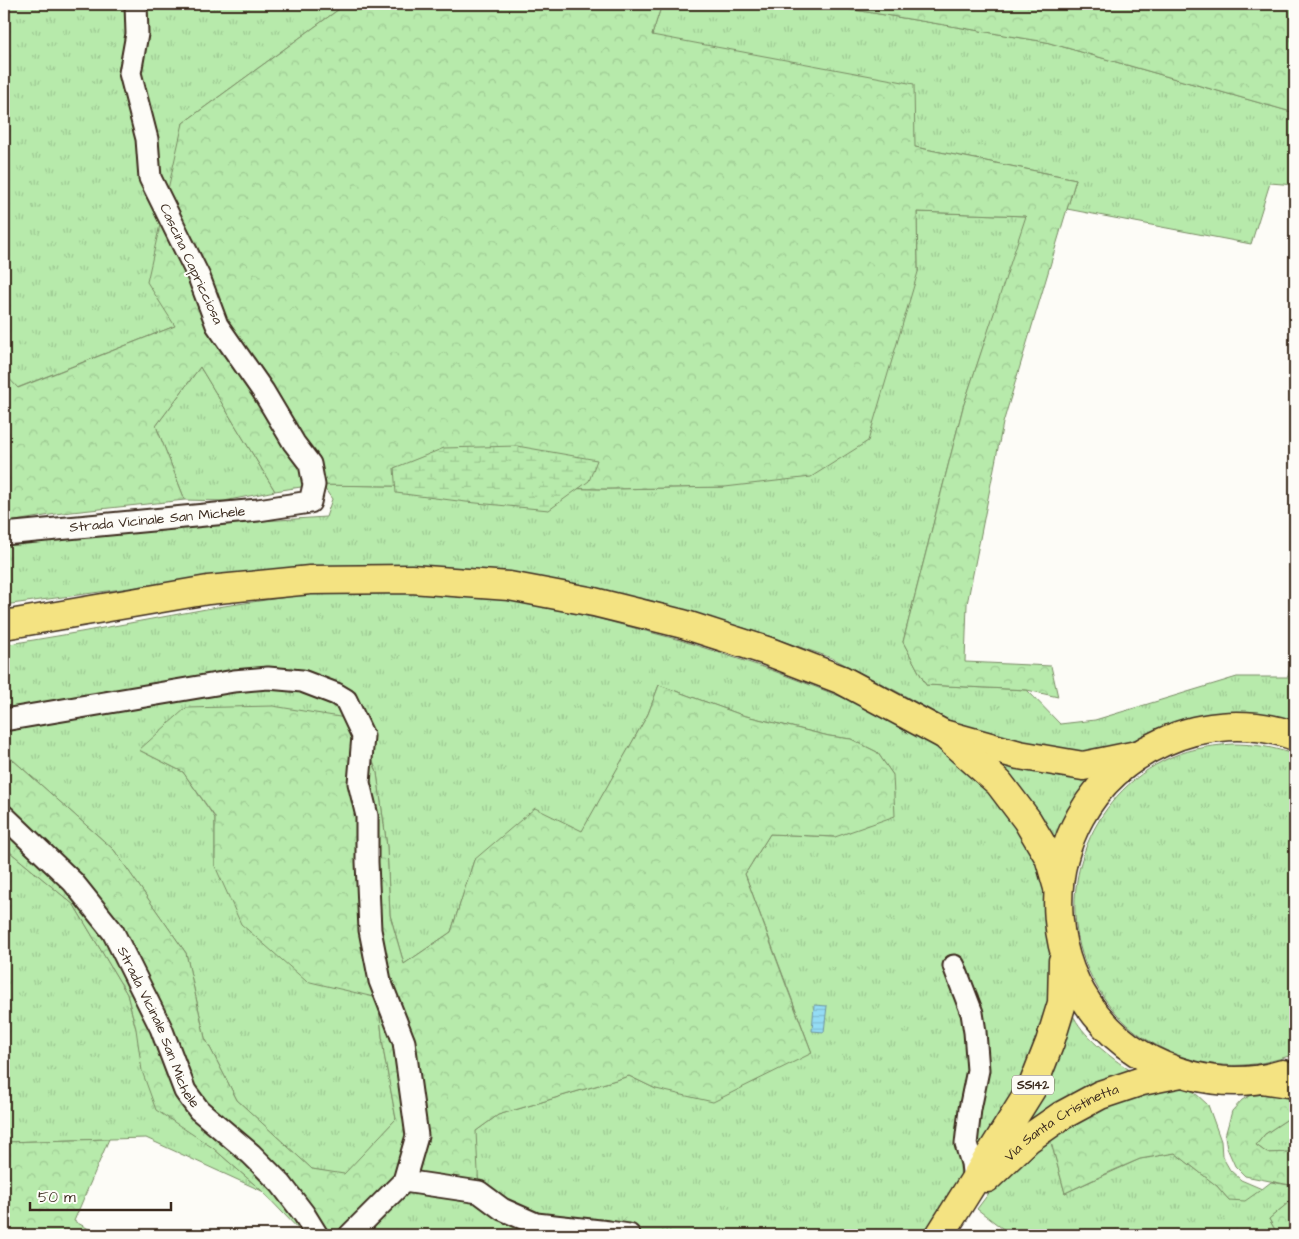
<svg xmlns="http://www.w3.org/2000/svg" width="1299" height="1239" font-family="'Architects Daughter',sans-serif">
	<defs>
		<pattern id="grass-tufts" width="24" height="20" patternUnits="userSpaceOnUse" patternTransform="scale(1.25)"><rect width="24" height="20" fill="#b7eaab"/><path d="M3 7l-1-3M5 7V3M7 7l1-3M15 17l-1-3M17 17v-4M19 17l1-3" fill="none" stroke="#9ec993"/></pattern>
		<pattern id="forest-crowns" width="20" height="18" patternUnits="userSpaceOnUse" patternTransform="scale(1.25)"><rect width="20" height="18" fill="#b7eaab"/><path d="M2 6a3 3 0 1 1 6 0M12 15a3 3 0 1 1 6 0" fill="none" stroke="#9ec993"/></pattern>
		<pattern id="wetland-marsh" width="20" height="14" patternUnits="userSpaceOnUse" patternTransform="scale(1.25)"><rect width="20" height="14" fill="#b7eaab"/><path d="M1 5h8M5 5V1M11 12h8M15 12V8" fill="none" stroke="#9ec993"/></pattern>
		<pattern id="water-rules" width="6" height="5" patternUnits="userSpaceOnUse" patternTransform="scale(1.25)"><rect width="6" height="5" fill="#94dcf5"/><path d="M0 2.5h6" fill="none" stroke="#80bdd2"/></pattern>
	</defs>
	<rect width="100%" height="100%" fill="#fdfcf7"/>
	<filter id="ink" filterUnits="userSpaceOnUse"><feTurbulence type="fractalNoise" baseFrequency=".02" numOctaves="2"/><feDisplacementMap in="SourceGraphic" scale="10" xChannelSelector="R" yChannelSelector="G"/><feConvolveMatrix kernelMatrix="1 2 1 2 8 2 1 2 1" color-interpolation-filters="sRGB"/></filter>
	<g filter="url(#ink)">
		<!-- grass -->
		<g fill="url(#grass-tufts)" stroke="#798a64">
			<path d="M4,4H346L183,123L175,326L17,388L4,373Z"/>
			<path d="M662,4H806L861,11L1046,42L1295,113V185L1270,183L1251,244L1067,209L1076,179L915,147L652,35Z"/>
			<path d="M917,212L1027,216L963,407L903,642L926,685L1027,690L1060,724L1095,720L1237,677H1288L1295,640V722L1209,715L1172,722L1129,742L1100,752H1061L1032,750L956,724L896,691L832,658L744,628L649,600L504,572L419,565L240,573L4,605V542L59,535L263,521L326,517L332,499L322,485L608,489L725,487L918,272Z"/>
			<path d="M200,367L275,491L224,501L185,500L156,426Z"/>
			<path d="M413,590L516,601L596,618L680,640L766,668L842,697L927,737L942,747L1008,808L1045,879V894L1054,968L1049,1028L982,1156L978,1147L977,1132L959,1143L961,1186L939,1214L925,1235H350L476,1131L498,1115L629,1076L656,1089L812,1053L745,874L770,834L835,837L893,775L877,752L851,739L829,736L742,715L659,685L648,714L582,832L474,860L451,932L404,964L390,915L387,847L377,773L358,720L139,750L183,772L215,818V866L378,998L384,1054L396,1119L344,1175L312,1169L237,1100L205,1038L186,953L114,850L4,752V645L81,632L217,607L315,593Z"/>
			<path d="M1232,744C1254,744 1274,747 1295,755V1054C1252,1069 1213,1070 1170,1052C1138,1038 1113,1015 1096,985C1050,907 1082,802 1163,761C1184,750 1207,746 1232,744Z"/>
			<path d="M990,757L1097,775L1082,791L1069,810L1055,845Z"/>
			<path d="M4,847L74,905L127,994L136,1029L213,1148L262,1191L146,1138L4,1142Z"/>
			<path d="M1072,1013C1082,1036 1110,1057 1131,1071C1095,1082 1064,1104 1033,1124L1029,1119L1038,1105Z"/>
			<path d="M1295,1114V1153L1289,1152L1267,1153L1256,1145L1265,1134Z"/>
			<path d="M1049,1135L1065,1193L1140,1159L1175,1153L1217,1186L1229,1200L1262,1189L1271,1182L1295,1186V1197L1269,1219L1278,1235H1005L1007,1232L977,1209L998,1181Z"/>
		</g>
		<!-- forest -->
		<g fill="url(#forest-crowns)" stroke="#798a64">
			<path d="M346,4H662L652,35L914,84L915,147L1076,179L1003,423L967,604L965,662L1051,666L1058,697L1027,690L926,685L903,642L963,407L1026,216L917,212L918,272L868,441L811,477L725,487L608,489L314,485L275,491L200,367L156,426L185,500L62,513L4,523V373L18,388L175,326L147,282L183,123Z"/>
			<path d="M806,4H1295V113L1046,42L861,11Z"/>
			<path d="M659,685L742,715L829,736L851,739L877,752L893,775L895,816L835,837L770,834L745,874L786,985L812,1053L713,1102L656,1089L629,1076L498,1115L476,1131L479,1192L404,1181L350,1235H304L262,1191L213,1148L156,1110L142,1071L136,1029L127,994L74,905L4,847V752L114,850L186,953L205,1038L237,1100L312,1169L344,1174L396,1119L384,1054L378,998L306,981L241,924L215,866V817L183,772L139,750L186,708L273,706L358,720L377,773L387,847L390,915L404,964L451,932L474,860L535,808L582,831L648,714Z"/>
			<path d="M1168,1085L1184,1088L1194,1092L1208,1105L1221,1141L1222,1156L1230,1170L1241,1180L1262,1189L1245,1201L1229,1200L1217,1186L1175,1153L1140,1159L1112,1171L1065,1193L1049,1135L1082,1112Z"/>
			<path d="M1258,1091H1295V1114L1265,1134L1256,1145L1267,1153L1289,1152L1295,1153V1186L1245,1176L1235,1166L1227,1148L1225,1136L1232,1111L1242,1100Z"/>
			<path d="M109,1139L74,1221L100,1235H4V1142Z"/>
			<path d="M1295,1197V1235H1278L1269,1219Z"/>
		</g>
		<!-- wetland -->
		<path fill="url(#wetland-marsh)" stroke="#798a64" d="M517,446L597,460L589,481L549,510L466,502L396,493L394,468L444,448Z"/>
		<!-- water -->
		<path fill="url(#water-rules)" stroke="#70959f" d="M814,1005L827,1006L824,1032L812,1031Z"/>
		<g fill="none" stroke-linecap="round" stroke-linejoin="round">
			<defs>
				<g id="minor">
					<path id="s1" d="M4,534L258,510L310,502L314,485L310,464L294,443L263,391L217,325L199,277L150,178L147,139L130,73L137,34L136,4"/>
					<path d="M4,720L234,681L268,678L302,681L336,694L346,700L363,736L359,783L367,816V862L370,930L380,981L404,1042L417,1136L404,1181L350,1235"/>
					<path id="s2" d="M4,816L73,882L113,932L161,1028L185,1091L199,1110L251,1154L281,1184L304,1214L317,1235"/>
					<path d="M954,966L972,1013L975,1032L978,1070L970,1109L966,1144L972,1163L974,1181"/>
					<path d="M404,1181L479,1192L502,1209L536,1224L609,1232L629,1235"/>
				</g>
				<g id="primary">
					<path d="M4,625L208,590L310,580L411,579L509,586L594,602L683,624L767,651L842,680L943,734L1019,755L1083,766L1137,755"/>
					<path d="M948,738L999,783L1027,820L1049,857L1058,888"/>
					<path d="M1283,1074C1253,1083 1220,1083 1190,1075C1028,1033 1011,810 1163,742C1204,723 1253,721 1295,736"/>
					<path id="s3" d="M987,1178L1028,1139L1061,1116L1100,1095L1142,1081L1181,1073"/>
					<path d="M940,1235L1032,1088L1050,1042L1062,1003L1063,961"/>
				</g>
				<path id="trunk" d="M1261,1079L1295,1084"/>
			</defs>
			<!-- minor casing -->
			<use href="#minor" stroke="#3b2a1e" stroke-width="25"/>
			<!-- primary casing -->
			<use href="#primary" stroke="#3b2a1e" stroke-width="31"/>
			<!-- trunk casing -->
			<use href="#trunk" stroke="#3b2a1e" stroke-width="31"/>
			<!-- minor -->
			<use href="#minor" stroke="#fdfcf7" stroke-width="21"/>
			<!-- primary -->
			<use href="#primary" stroke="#f4e382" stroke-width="28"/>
			<!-- trunk -->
			<use href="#trunk" stroke="#f4e382" stroke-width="28"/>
		</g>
	</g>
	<g text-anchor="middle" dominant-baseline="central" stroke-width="4" stroke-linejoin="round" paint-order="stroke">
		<!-- shield labels -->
		<rect fill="#fdfcf7" stroke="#75695f" stroke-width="1" x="1012" y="1075.5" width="42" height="19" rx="4"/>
		<g font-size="12" font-weight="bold" fill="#3b2a1e">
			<text x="1033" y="1085">SS142</text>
		</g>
		<!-- street labels -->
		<g font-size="14" fill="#3b2a1e" stroke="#fdfcf7">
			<text transform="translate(191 264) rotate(65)">Cascina Capricciosa</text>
			<text stroke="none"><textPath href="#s1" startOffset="154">Strada Vicinale San Michele</textPath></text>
			<text stroke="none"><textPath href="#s2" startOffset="265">Strada Vicinale San Michele</textPath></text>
			<text stroke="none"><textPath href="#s3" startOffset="94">Via Santa Cristinetta</textPath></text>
		</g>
	</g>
	<!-- margin -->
	<rect width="1299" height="1239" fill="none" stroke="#fdfcf7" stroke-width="20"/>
	<rect x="10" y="10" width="1279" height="1219" fill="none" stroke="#3b2a1e" stroke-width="2" filter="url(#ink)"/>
	<!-- scale -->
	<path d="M30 1202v8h141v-8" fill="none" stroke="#3b2a1e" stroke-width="2.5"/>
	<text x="38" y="1202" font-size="15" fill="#3b2a1e" stroke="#fdfcf7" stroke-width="4" paint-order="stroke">50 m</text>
</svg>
